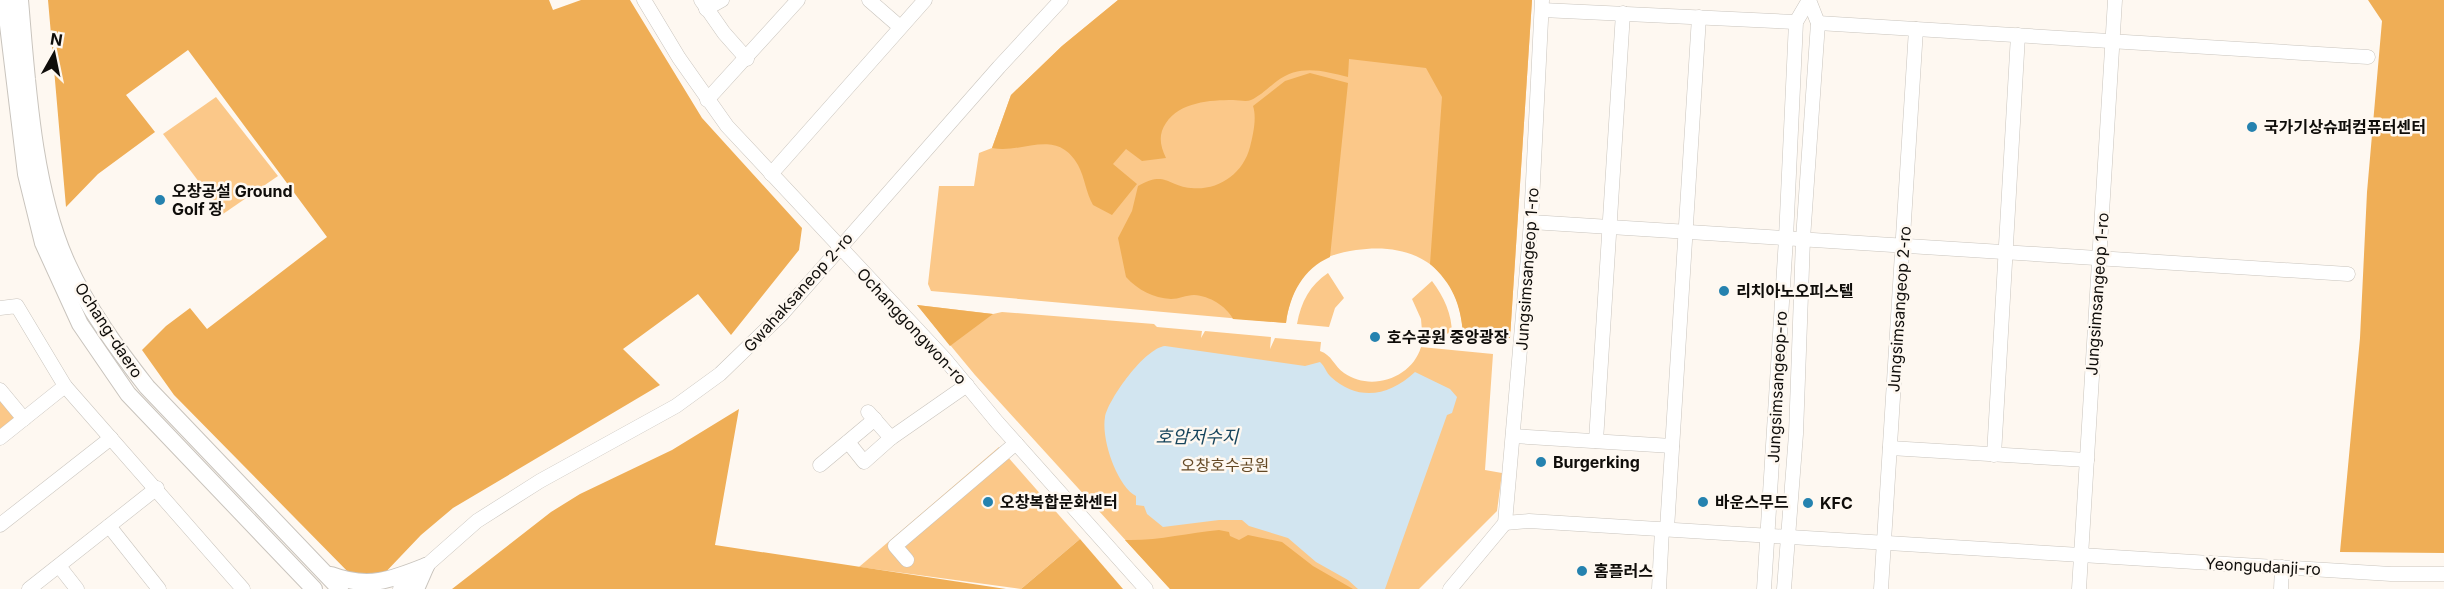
<svg xmlns="http://www.w3.org/2000/svg" width="2444" height="589" font-family="Inter,'Noto Sans KR',sans-serif">
	<rect width="100%" height="100%" fill="#fef8f1"/>
	<!-- green -->
	<g fill="#fbc889">
		<path d="M1118,0H1532L1510,338L1463,334C1460,271 1417,241 1356,250C1341,252 1321,257 1310,269C1296,282 1288,304 1286,323L931,291L928,284L939,186H974L979,153L992,148L1011,95L1062,46Z"/>
		<path d="M216,97L278,176L223,214L163,134Z"/>
		<path d="M1328,273L1344,298L1335,308L1329,327L1297,324C1301,302 1310,285 1328,273Z"/>
		<path d="M1432,281C1444,297 1452,314 1452,334L1422,331L1421,319L1412,299Z"/>
		<path d="M917,305L993,314L1002,312L1154,324L1157,327L1202,331L1201,338L1205,331L1271,337L1270,349L1275,338L1321,342L1320,351C1332,355 1334,366 1344,373C1371,392 1412,378 1421,347L1493,354L1485,470L1502,473L1497,511L1419,589H1170L975,375Z"/>
		<path d="M0,390L24,419L0,438Z"/>
		<path d="M999,447L1080,539L1021,589L859,567Z"/>
	</g>
	<!-- forest -->
	<g fill="#efae56">
		<path d="M48,0H549L553,10L581,0H630L702,118L802,228L799,250L731,335L698,294L623,349L660,385L453,508L421,535L380,578L355,579L174,395L142,350L166,326L190,308L207,329L327,237L188,50L126,95L155,132L98,174L66,207Z"/>
		<path d="M1118,0H1532L1510,338L1463,334C1461,305 1452,283 1430,264L1442,97L1426,68L1349,59L1348,77C1323,71 1300,64 1277,81C1269,87 1260,96 1251,100C1246,102 1239,100 1233,100C1210,100 1180,102 1166,123C1158,135 1160,145 1166,158L1142,161L1126,149L1113,164L1137,184L1112,215L1093,205C1086,193 1085,178 1078,165C1056,127 1025,154 992,148L1011,95L1062,46Z"/>
		<path d="M2368,0H2444V553L2340,552L2360,338L2367,192L2382,21Z"/>
		<path d="M1310,73L1348,83L1330,257C1303,269 1290,294 1286,323L1233,319C1226,306 1210,296 1194,295C1186,295 1179,299 1171,299C1153,298 1138,290 1126,277L1118,238L1132,211L1138,186C1166,170 1167,186 1191,188C1218,191 1243,174 1250,147C1253,135 1257,118 1253,106L1285,81Z"/>
		<path d="M917,305L984,313L993,314L950,346Z"/>
		<path d="M739,409L715,545L1006,589H452L551,512L580,494L672,450Z"/>
		<path d="M1219,530L1229,532L1230,536L1239,540L1248,535L1282,542L1313,566L1353,589H1170L1125,540C1157,541 1187,533 1219,530Z"/>
		<path d="M1080,539L1123,589H1021Z"/>
	</g>
	<!-- water -->
	<path fill="#d2e5f0" d="M1165,346L1305,366L1320,362C1325,366 1326,373 1331,377C1359,402 1389,396 1415,372L1450,389L1457,397L1452,413L1447,415L1385,589H1358L1348,580L1316,562L1288,538L1249,526L1242,520H1219L1163,527L1147,514L1144,506L1136,505V496C1117,486 1101,439 1105,417C1109,398 1145,348 1165,346Z"/>
	<g fill="none" stroke-linecap="round" stroke-linejoin="round">
		<defs>
			<g id="minor">
				<path d="M644,0L679,58L727,126L944,358L997,422L1146,589"/>
				<path d="M701,0L724,33L747,59"/>
				<path d="M869,0L900,27"/>
				<path d="M706,9L722,0"/>
				<path d="M1542,10L1796,22"/>
				<path d="M1818,23L2368,57"/>
				<path d="M707,100L798,0"/>
				<path d="M771,174L925,0"/>
				<path d="M1531,222L2348,274"/>
				<path d="M0,308L17,306L65,386L243,589"/>
				<path d="M0,390L24,419"/>
				<path d="M868,412L891,438L967,385"/>
				<path d="M1513,436L1672,446"/>
				<path d="M0,438L65,386"/>
				<path d="M1596,441L1623,13"/>
				<path d="M848,442L864,462L891,438"/>
				<path d="M1890,448L2087,460"/>
				<path d="M1994,455L2018,35"/>
				<path d="M820,465L875,419"/>
				<path d="M1505,523L1529,521L2391,574H2444"/>
				<path d="M0,525L111,438"/>
				<path d="M109,526L159,589"/>
				<path d="M1667,529L1699,17"/>
				<path d="M907,560L895,546L1016,443"/>
				<path d="M59,566L77,589"/>
				<path d="M29,589L157,488"/>
				<path d="M400,589L477,521L540,481L676,406L720,374L782,314L999,67L1061,0"/>
				<path d="M1450,589L1505,523L1531,222L1542,0"/>
				<path d="M1659,589L1662,529"/>
				<path d="M1764,589L1786,238L1796,22L1809,0"/>
				<path d="M1784,589L1796,434L1803,239L1818,23L1809,0"/>
				<path d="M1881,589L1916,29"/>
				<path d="M2079,589L2115,0"/>
				<path d="M2281,589L2282,567"/>
			</g>
			<g id="major">
				<path d="M5,0L26,174L43,243L80,324L128,394L314,589"/>
				<path d="M20,0C27,82 33,190 68,265C88,309 118,350 147,387L340,589"/>
				<path d="M331,575C368,589 391,580 426,566"/>
				<path d="M416,589L426,566"/>
			</g>
		</defs>
		<!-- minor casing -->
		<use href="#minor" stroke="#c9c4bd" stroke-width="15"/>
		<!-- major casing -->
		<use href="#major" stroke="#c9c4bd" stroke-width="18"/>
		<!-- minor -->
		<use href="#minor" stroke="#fff" stroke-width="14"/>
		<!-- major -->
		<use href="#major" stroke="#fff" stroke-width="16"/>
	</g>
	<!-- markers -->
	<g fill="#2582af" stroke="#fef8f1" stroke-width="2">
		<circle cx="2252" cy="127" r="6"/>
		<circle cx="160" cy="200" r="6"/>
		<circle cx="1724" cy="291" r="6"/>
		<circle cx="1375" cy="337" r="6"/>
		<circle cx="1541" cy="462" r="6"/>
		<circle cx="988" cy="502" r="6"/>
		<circle cx="1703" cy="502" r="6"/>
		<circle cx="1808" cy="503" r="6"/>
		<circle cx="1582" cy="571" r="6"/>
	</g>
	<g text-anchor="middle" dominant-baseline="central" stroke-width="5" stroke-linejoin="round" paint-order="stroke">
		<!-- poi labels -->
		<g font-size="16" font-weight="bold" fill="#0f0d0a" stroke="#fef8f1" text-anchor="start">
			<text x="2264" y="127">국가기상슈퍼컴퓨터센터</text>
			<text x="172" y="191">오창공설 Ground<tspan x="172" dy="18">Golf 장</tspan></text>
			<text x="1736" y="291">리치아노오피스텔</text>
			<text x="1387" y="337">호수공원 중앙광장</text>
			<text x="1553" y="462">Burgerking</text>
			<text x="1000" y="502">오창복합문화센터</text>
			<text x="1715" y="502">바운스무드</text>
			<text x="1820" y="503">KFC</text>
			<text x="1594" y="571">홈플러스</text>
		</g>
		<!-- street labels -->
		<g font-size="16" fill="#0f0d0a" stroke="#fef8f1">
			<text transform="translate(1527 269) rotate(-86)">Jungsimsangeop 1-ro</text>
			<text transform="translate(798 292) rotate(-48)">Gwahaksaneop 2-ro</text>
			<text transform="translate(2097 294) rotate(-86)">Jungsimsangeop 1-ro</text>
			<text transform="translate(1899 309) rotate(-86)">Jungsimsangeop 2-ro</text>
			<text transform="translate(912 326) rotate(47)">Ochanggongwon-ro</text>
			<text transform="translate(109 330) rotate(57)">Ochang-daero</text>
			<text transform="translate(1777 387) rotate(-87)">Jungsimsangeop-ro</text>
			<text transform="translate(2263 566) rotate(3)">Yeongudanji-ro</text>
		</g>
		<!-- park labels -->
		<g font-size="16" fill="#644925" stroke="#fef8f1">
			<text x="1225" y="465">오창호수공원</text>
		</g>
		<!-- water labels -->
		<g font-size="18" font-style="italic" fill="#16445c" stroke="#fef8f1">
			<text x="1197" y="436">호암저수지</text>
		</g>
	</g>
	<!-- north arrow -->
	<g transform="translate(54 54) rotate(9)" stroke="#fef8f1" stroke-width="4.5" paint-order="stroke">
	<path d="M0-4.5L10 22L0 15L-10 22Z" fill="#0f0d0a"/>
	<text y="-9" font-size="16" font-weight="bold" text-anchor="middle" fill="#0f0d0a">N</text>
	</g>
</svg>
